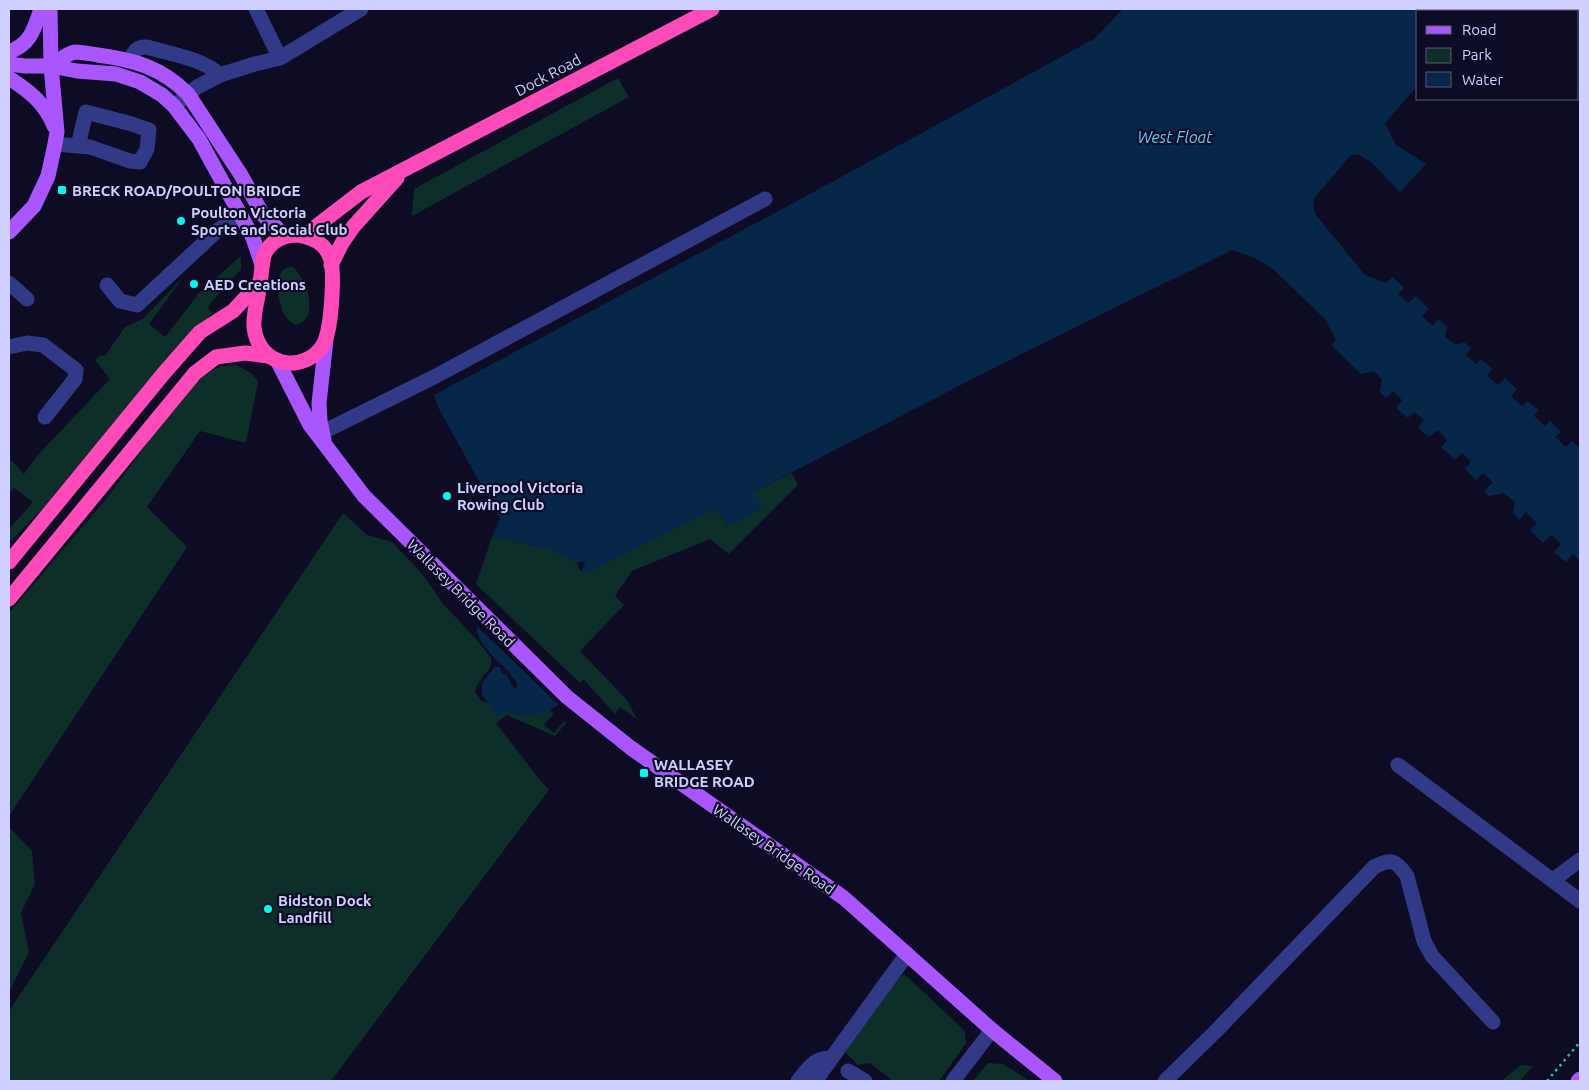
<svg xmlns="http://www.w3.org/2000/svg" width="1589" height="1090" font-family="Ubuntu,sans-serif">
	<rect width="100%" height="100%" fill="#0d0c24"/>
	<!-- green -->
	<g fill="#0e2f29">
		<path d="M618,78L629,97L412,216L414,189Z"/>
		<path d="M241,256V269L208,306L212,314L167,358L43,508L9,543V529L33,502L14,488L9,493V458L24,474L37,456L110,379L95,360L101,355L105,356L125,327L144,318L184,276L149,324L165,337L200,292Z"/>
		<path d="M293,267C306,278 322,320 295,325C292,323 288,320 286,317C279,307 274,281 282,271C285,268 289,267 293,267Z"/>
		<path d="M236,365L251,373L258,382L246,443L200,431L147,507L187,547L9,816V613L107,498L171,411L195,383L210,371L223,366Z"/>
		<path d="M792,473L798,485L729,554L710,539L632,571L615,596L624,605L580,651L627,700L637,719L620,707L615,714L583,679L580,683L476,584L492,537L549,549L577,563L580,571L584,574L714,509L754,492Z"/>
		<path d="M343,513L367,535L392,542L424,576L443,604L477,640L491,658V665L489,670L484,675L479,682L475,691L481,701L487,702L498,717L506,710C521,718 534,715 549,710L554,713L544,725L554,733L564,721L566,723L555,736L507,715L496,723L539,779L549,790L331,1081H9V1011Z"/>
		<path d="M9,827L32,851L35,884L21,913L29,952L9,992Z"/>
		<path d="M905,975L965,1031L966,1043L939,1081H893L870,1063L858,1065L845,1052L900,976Z"/>
		<path d="M988,1063L1003,1064L1030,1081H973Z"/>
		<path d="M1521,1065L1533,1066L1520,1081H1501Z"/>
	</g>
	<!-- water -->
	<g fill="#072749">
		<path d="M1123,9H1491V11H1418V85L1385,123L1396,145L1426,164L1400,192L1372,163L1358,154L1350,156L1315,197L1313,206L1316,215L1365,275L1386,283L1393,277L1404,288L1398,294L1408,303L1416,296L1429,309L1422,316L1433,326L1438,319L1447,326L1445,337L1456,345L1464,342L1471,348L1466,355L1476,364L1481,359L1493,369L1487,375L1498,385L1505,378L1517,389L1511,397L1522,406L1527,401L1539,410L1534,416L1545,426L1550,420L1561,432L1555,437L1566,447L1572,441L1580,448V454L1578,457L1580,460V561L1573,554L1566,562L1554,552L1561,544L1551,535L1543,543L1530,530L1537,523L1526,512L1519,520L1513,513L1515,502L1504,493L1489,496L1484,491L1493,482L1483,473L1476,480L1465,469L1471,462L1462,453L1455,460L1441,447L1447,440L1438,430L1429,437L1418,428L1424,420L1414,412L1408,418L1396,408L1402,400L1393,391L1386,398L1380,392L1382,379L1374,371L1361,374L1331,345L1336,340L1325,319L1274,270C1259,258 1249,256 1232,250L1019,355L754,492L763,507L745,519L728,526L714,509L584,574L580,571L585,566L584,563L581,561L577,563L549,549L492,537L500,519L438,407L434,395L786,207L1094,39Z"/>
		<path d="M477,626L559,705C543,715 524,719 506,710L498,717L482,695V683L494,667H500L502,673L507,675L512,686L515,689L517,688C518,680 512,678 509,672C499,662 474,640 477,626Z"/>
	</g>
	<!-- pier -->
	<path fill="#0d0c24" d="M476,623L561,703L559,705L475,624Z"/>
	<g fill="none" stroke-linecap="round" stroke-linejoin="round">
		<!-- path -->
		<path stroke="#22c0a2" stroke-width="2.5" stroke-dasharray="2.5 4" stroke-linecap="butt" d="M1547,1081L1580,1042"/>
		<!-- minor -->
		<g stroke="#323a88" stroke-width="15">
			<path d="M256,9L280,58"/>
			<path d="M130,60C134,51 137,46 147,47C170,54 204,59 220,75"/>
			<path d="M174,106L197,87L220,75L255,64L280,58L361,9"/>
			<path d="M55,144L90,147L130,161L140,162L147,149L149,130L132,124L86,112L78,146"/>
			<path d="M9,283L27,299"/>
			<path d="M107,285L120,301L137,305L218,230L241,215"/>
			<path d="M9,347L27,343L43,345L76,370L75,379L45,417"/>
			<path d="M323,432L434,377L765,199"/>
			<path d="M1398,765L1580,901"/>
			<path d="M1553,880L1580,860"/>
			<path d="M848,1071L865,1081"/>
			<path d="M798,1081C807,1070 815,1056 831,1059"/>
			<path d="M815,1081L907,954"/>
			<path d="M953,1081L992,1030"/>
			<path d="M1165,1081L1216,1031L1374,867C1391,858 1396,860 1407,876L1424,941L1432,956L1493,1022"/>
		</g>
		<!-- major -->
		<g stroke="#aa56ff" stroke-width="15">
			<path d="M9,52C31,44 34,29 41,9"/>
			<path d="M9,64L25,66H51L77,71L116,74L140,82L162,95L174,106L199,139L253,238L262,265"/>
			<path d="M51,66C58,62 67,53 75,52C82,52 90,54 98,55C134,60 161,67 188,94L241,175L263,215L285,236"/>
			<path d="M9,78C29,91 45,103 54,126"/>
			<path d="M9,232L34,206L48,176L55,144L57,132L51,66L50,9"/>
			<path d="M277,360L310,425L364,496L567,697L631,748L844,898L992,1030L1055,1081"/>
			<path d="M324,440L320,421L319,403L326,340"/>
			<path d="M1578,1081L1580,1079"/>
		</g>
		<!-- highway -->
		<g stroke="#ff4ab9" stroke-width="15">
			<path d="M295,235C308,236 323,241 329,255C336,268 331,323 326,338C325,342 323,345 321,348C314,358 300,364 288,363C268,361 256,346 254,327C253,314 258,298 260,285C261,275 262,265 264,255C270,242 280,236 295,235Z"/>
			<path d="M305,235L361,192L712,9"/>
			<path d="M331,265L342,243L353,227L397,178"/>
			<path d="M9,562L164,373L200,332L233,311L260,282"/>
			<path d="M9,599L195,373L216,357L245,353L268,356"/>
		</g>
	</g>
	<!-- markers -->
	<g fill="#00faf2" stroke="#0d0c24" stroke-width="2">
		<rect x="57" y="185" width="10" height="10" rx="2.5"/>
		<circle cx="181" cy="221" r="5"/>
		<circle cx="194" cy="284" r="5"/>
		<circle cx="447" cy="496" r="5"/>
		<rect x="639" y="768" width="10" height="10" rx="2.5"/>
		<circle cx="268" cy="909" r="5"/>
	</g>
	<g text-anchor="middle" dominant-baseline="central" stroke-width="4.5" stroke-linejoin="round" paint-order="stroke">
		<!-- street labels -->
		<g font-size="15" fill="#cfd0ff" stroke="#0d0c24">
			<text transform="translate(548 75) rotate(-28)">Dock Road</text>
			<text transform="translate(461 593) rotate(45)">Wallasey Bridge Road</text>
			<text transform="translate(774 849) rotate(35)">Wallasey Bridge Road</text>
		</g>
		<!-- poi labels -->
		<g font-size="15" font-weight="bold" fill="#cfd0ff" stroke="#0d0c24" text-anchor="start">
			<text x="72" y="190">BRECK ROAD/POULTON BRIDGE</text>
			<text x="191" y="212">Poulton Victoria<tspan x="191" dy="17">Sports and Social Club</tspan></text>
			<text x="204" y="284">AED Creations</text>
			<text x="457" y="487">Liverpool Victoria<tspan x="457" dy="17">Rowing Club</tspan></text>
			<text x="654" y="764">WALLASEY<tspan x="654" dy="17">BRIDGE ROAD</tspan></text>
			<text x="278" y="900">Bidston Dock<tspan x="278" dy="17">Landfill</tspan></text>
		</g>
		<!-- water labels -->
		<g font-size="16" font-style="italic" fill="#5dc9ff" stroke="#0d0c24">
			<text x="1175" y="137">West Float</text>
		</g>
	</g>
	<!-- border -->
	<rect width="1589" height="1090" fill="none" stroke="#cfd0ff" stroke-width="20"/>
	<!-- legend -->
	<rect x="1416" y="10" width="162" height="90" fill="#0d0c24" stroke="#5b5a7c"/>
	<rect x="1426" y="26" width="25" height="8" fill="#aa56ff" stroke="#5b5a7c"/>
	<text x="1462" y="35" font-size="15" fill="#cfd0ff">Road</text>
	<rect x="1426" y="48" width="25" height="15" fill="#0e2f29" stroke="#5b5a7c"/>
	<text x="1462" y="60" font-size="15" fill="#cfd0ff">Park</text>
	<rect x="1426" y="72" width="25" height="15" fill="#072749" stroke="#5b5a7c"/>
	<text x="1462" y="85" font-size="15" fill="#cfd0ff">Water</text>
</svg>
